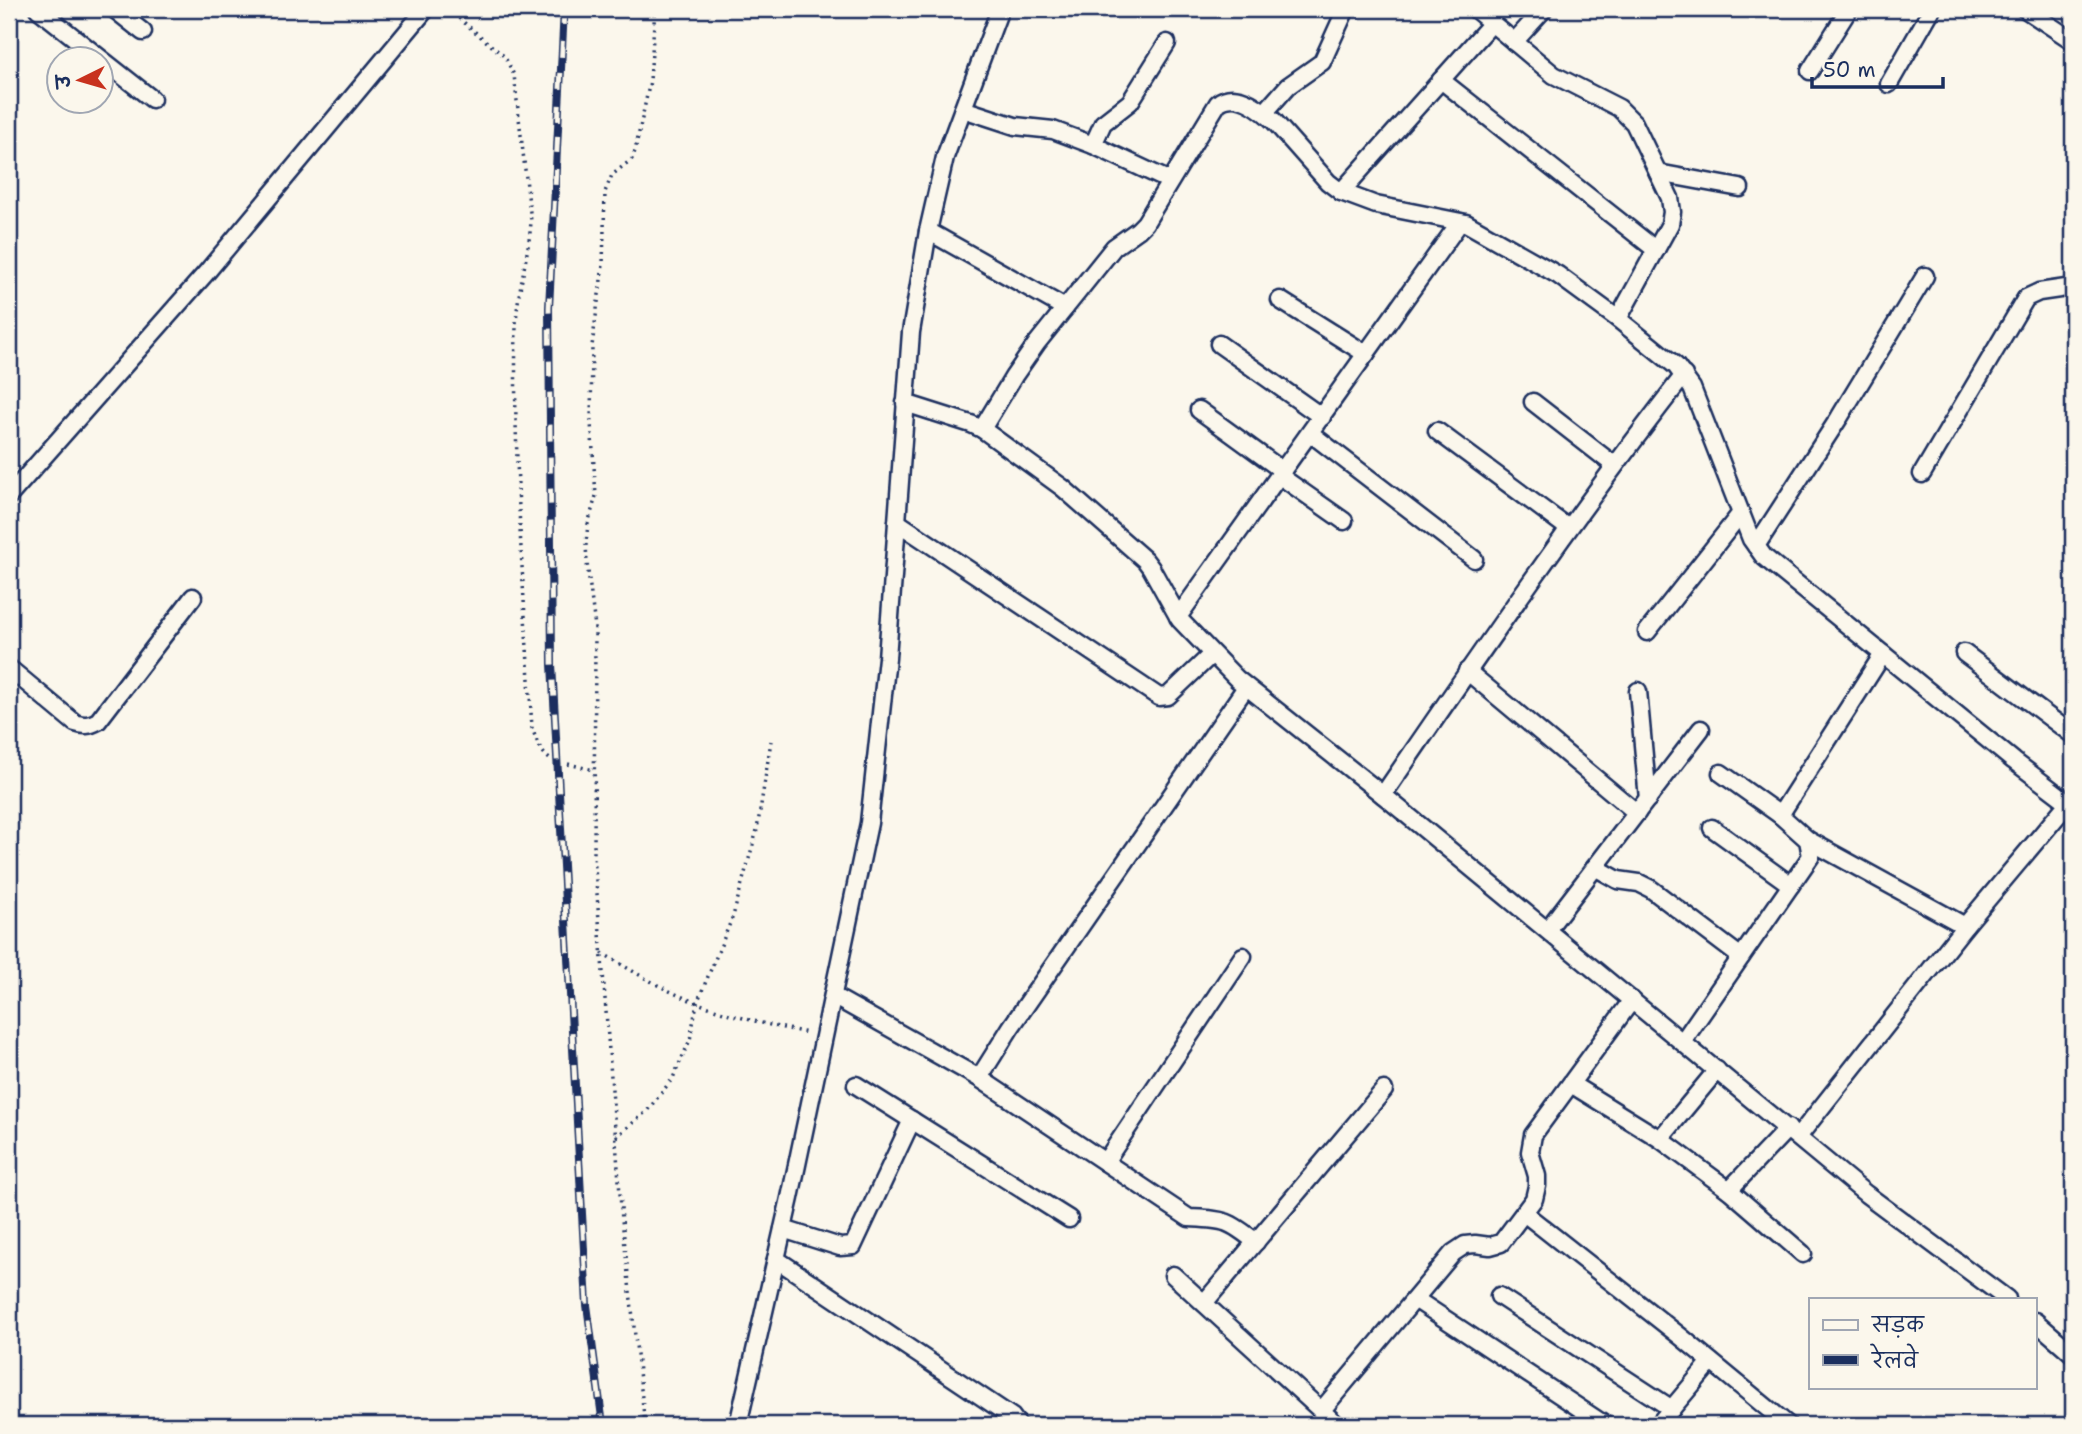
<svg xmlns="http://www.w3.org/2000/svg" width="2082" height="1434" font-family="'Shantell Sans','Playpen Sans Deva',sans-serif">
	<rect width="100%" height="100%" fill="#fbf7ec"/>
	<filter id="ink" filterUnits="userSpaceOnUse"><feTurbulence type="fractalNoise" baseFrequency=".0143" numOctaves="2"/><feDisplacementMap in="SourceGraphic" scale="14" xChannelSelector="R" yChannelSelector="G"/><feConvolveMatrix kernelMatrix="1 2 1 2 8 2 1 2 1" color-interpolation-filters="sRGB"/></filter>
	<g filter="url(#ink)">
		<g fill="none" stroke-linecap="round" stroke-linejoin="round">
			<defs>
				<g id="street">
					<path d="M38,9L152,99"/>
					<path d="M114,9L143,32"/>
					<path d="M1475,9L1554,75L1619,108L1634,123L1670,198L1672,212L1670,224L1618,319"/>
					<path d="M2025,9L2073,41"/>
					<path d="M1514,42L1544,9"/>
					<path d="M1810,71L1849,9"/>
					<path d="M1441,80L1656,250"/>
					<path d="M1889,84L1932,9"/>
					<path d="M963,109L1015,126L1053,130L1093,145L1170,181"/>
					<path d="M1265,112L1288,86L1322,62L1346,9"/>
					<path d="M1093,145L1103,123L1130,102L1167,43"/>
					<path d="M1658,173L1740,188"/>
					<path d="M1341,192L1492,23"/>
					<path d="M928,231L1065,308"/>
					<path d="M1280,300L1366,354"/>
					<path d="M1219,344L1322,417"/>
					<path d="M1533,402L1614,465"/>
					<path d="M905,403L971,424L982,429L1063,488L1145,560L1151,568L1180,620L1237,679L1383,795L1866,1194L2007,1299"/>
					<path d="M1199,410L1283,471"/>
					<path d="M982,429L1014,376L1037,343L1114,247L1138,230L1145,223L1218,103C1236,89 1260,108 1274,121L1328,182L1341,192L1376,205L1466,223L1558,275L1618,319L1676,366L1692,388L1751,539L1764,557L2014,761L2073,806"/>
					<path d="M1437,431L1568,528"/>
					<path d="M1310,433L1474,559"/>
					<path d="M1922,474L2026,298L2039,292L2073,287"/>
					<path d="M1280,476L1344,521"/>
					<path d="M9,496L206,273L426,9"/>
					<path d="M897,522L1159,697L1168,696L1212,654"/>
					<path d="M1756,546L1839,418L1925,276"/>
					<path d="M1178,617L1460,222"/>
					<path d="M1647,632L1741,513"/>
					<path d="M1964,653L2073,735"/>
					<path d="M9,668L75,723C84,726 89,726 98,721L193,597"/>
					<path d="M1467,671L1637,813"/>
					<path d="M1638,691L1648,799"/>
					<path d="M1383,795C1480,653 1578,511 1684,375"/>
					<path d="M1780,815L1883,654"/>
					<path d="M1712,828L1791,885"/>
					<path d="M1808,840L1965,926"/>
					<path d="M1595,867L1618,880L1639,883L1651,889L1741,957"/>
					<path d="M1547,930L1701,729"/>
					<path d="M833,996L979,1078L1189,1218C1225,1220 1227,1219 1256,1242"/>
					<path d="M1683,1041L1811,856L1808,840L1780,815L1721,773"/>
					<path d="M979,1078L1011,1027L1246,687"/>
					<path d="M1571,1084L1660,1139L1729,1190L1803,1254"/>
					<path d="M856,1085L1069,1219"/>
					<path d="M1798,1137L1965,926L2069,802"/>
					<path d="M1660,1139L1717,1070"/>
					<path d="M1105,1162L1243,956"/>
					<path d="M1729,1190L1788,1128"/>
					<path d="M1524,1213L1680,1336L1788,1425"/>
					<path d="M783,1229L840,1247L853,1246L912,1120"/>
					<path d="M776,1259L1012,1417L1018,1425"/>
					<path d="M1173,1275L1337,1425"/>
					<path d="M1499,1296L1672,1409"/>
					<path d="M1415,1299L1605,1425"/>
					<path d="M1204,1303L1384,1090"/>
					<path d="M2035,1321L2073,1354"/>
					<path d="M1321,1411L1453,1253L1465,1245L1475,1244L1490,1246L1501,1243L1534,1199L1537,1186V1176L1530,1152L1533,1135L1632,1000"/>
					<path d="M738,1425L790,1198L869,823L887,658L911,332L928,231L945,157L1000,9"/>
					<path d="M1658,1425L1711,1362"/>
				</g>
			</defs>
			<!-- street casing -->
			<use href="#street" stroke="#1b2f5e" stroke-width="21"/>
			<!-- path -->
			<g stroke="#1b2f5e" stroke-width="3.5" stroke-dasharray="2 5" stroke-linecap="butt">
				<path d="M448,9L505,57L514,75L531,221C529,256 517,290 516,326C513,460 524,594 532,728C537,741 540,752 551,760"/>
				<path d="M568,764L594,770"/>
				<path d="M602,953C633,971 664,991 698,1003C734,1017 771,1026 808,1033"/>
				<path d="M616,1137L647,1111L673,1078L690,1040L697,1003L733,916L757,830L771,741"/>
				<path d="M645,1425L622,1220L594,855L595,627L587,563L586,544L588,524L596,496L591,422L592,346L603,265L605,192L612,175L632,159L635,151L650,81L655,9"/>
			</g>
			<!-- street -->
			<use href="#street" stroke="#fbf7ec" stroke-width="16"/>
			<defs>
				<path id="rail" d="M564,9L549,308L552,664L587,1305L603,1425"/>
			</defs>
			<!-- rail casing -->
			<use href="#rail" stroke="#1b2f5e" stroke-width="8"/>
			<!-- rail -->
			<use href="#rail" stroke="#fbf7ec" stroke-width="5" stroke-dasharray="16" stroke-linecap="butt"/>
		</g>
	</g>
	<!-- margin -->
	<rect width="2082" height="1434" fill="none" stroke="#fbf7ec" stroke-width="35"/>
	<rect x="18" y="18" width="2047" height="1399" fill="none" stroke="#1b2f5e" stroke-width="2.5" filter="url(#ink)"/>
	<!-- legend -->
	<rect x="1809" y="1298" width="228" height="91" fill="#fbf7ec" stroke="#a1a7b3" stroke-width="2"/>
	<rect x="1823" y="1320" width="35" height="10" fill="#fbf7ec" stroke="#a1a7b3" stroke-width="2"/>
	<text x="1872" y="1332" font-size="21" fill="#1b2f5e">सड़क</text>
	<rect x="1823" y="1355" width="35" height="10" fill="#1b2f5e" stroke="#a1a7b3" stroke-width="2"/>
	<text x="1872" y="1368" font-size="21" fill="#1b2f5e">रेलवे</text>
	<!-- north arrow -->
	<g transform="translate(80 80) rotate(265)"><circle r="33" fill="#fbf7ec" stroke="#a1a7b3" stroke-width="2"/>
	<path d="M0-5L12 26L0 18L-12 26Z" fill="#c8321e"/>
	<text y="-10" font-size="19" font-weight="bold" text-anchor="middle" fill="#1b2f5e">उ</text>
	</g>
	<!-- scale -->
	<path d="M1812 77v10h131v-10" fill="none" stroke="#1b2f5e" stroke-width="3.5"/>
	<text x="1823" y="77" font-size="21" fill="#1b2f5e" stroke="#fbf7ec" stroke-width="5" paint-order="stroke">50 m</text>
</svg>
